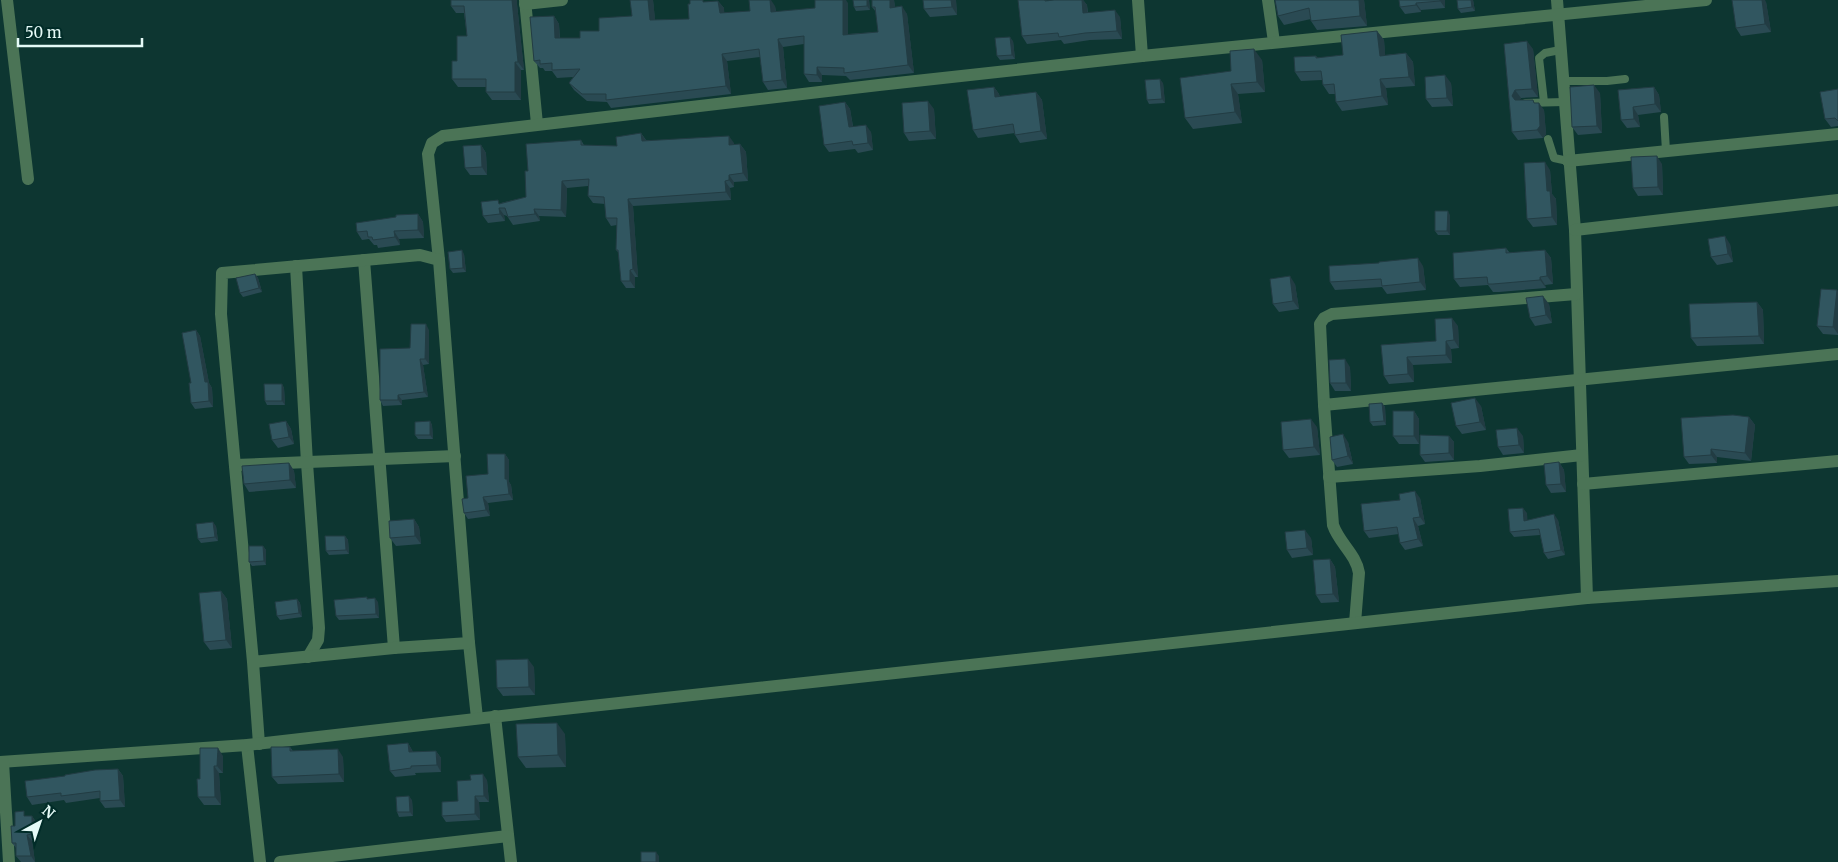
<svg xmlns="http://www.w3.org/2000/svg" width="1838" height="862" font-family="Merriweather,serif">
	<rect width="100%" height="100%" fill="#0d3631"/>
	<g fill="none" stroke-linecap="round" stroke-linejoin="round">
		<!-- service -->
		<g stroke="#4b7456" stroke-width="8">
			<path d="M1563,81H1607L1625,79"/>
			<path d="M1544,102L1539,58L1545,53L1560,50"/>
			<path d="M1526,103L1564,102"/>
			<path d="M1664,117L1666,151"/>
			<path d="M1548,139L1554,158L1568,161"/>
		</g>
		<!-- minor -->
		<g stroke="#4b7456" stroke-width="12">
			<path d="M7,0L28,179"/>
			<path d="M525,0L537,124"/>
			<path d="M1138,0L1142,56"/>
			<path d="M1268,0L1274,42"/>
			<path d="M1557,0L1575,230L1587,598"/>
			<path d="M525,4L562,0"/>
			<path d="M1568,161L1838,134"/>
			<path d="M1575,230L1838,200"/>
			<path d="M364,260L394,648"/>
			<path d="M439,260L428,154L432,143L443,136L879,85L1142,56L1706,0"/>
			<path d="M296,266L307,463L319,628L318,640L308,657"/>
			<path d="M1576,294L1332,314L1324,318L1320,324L1324,405L1838,354"/>
			<path d="M1324,405L1333,525C1339,543 1356,554 1359,573L1355,623"/>
			<path d="M235,465L455,456"/>
			<path d="M1329,477L1480,466L1582,455"/>
			<path d="M1583,484L1838,461"/>
			<path d="M469,643L477,718"/>
			<path d="M253,662L394,648L469,643L439,260L420,255L222,273L221,314L253,662L259,744"/>
			<path d="M495,716L511,862"/>
			<path d="M247,745L260,862"/>
			<path d="M0,762L247,745L536,712L1587,598L1838,581"/>
			<path d="M3,762L9,862"/>
			<path d="M280,862L508,836"/>
		</g>
	</g>
	<!-- wall -->
	<g fill="#2a4a53">
		<path d="M653,0L655,20L689,19L707,2L718,1L724,8V13L750,11L775,6L776,12L815,8L848,3V34L878,32L876,12L872,7L894,0L895,7L907,14L914,73L850,80L846,76L822,75V82H809L804,74V44L783,47L787,88L768,90L763,82L760,57L727,61L731,94L611,108L607,102L587,101L574,90L569,83L573,77L557,78L552,71H545L543,68H540L534,61L554,16L559,24L560,38H580L599,31L632,16Z"/>
		<path d="M853,0H869L870,10L856,11L854,7Z"/>
		<path d="M923,0H956L957,15L930,17L924,9Z"/>
		<path d="M1018,0H1046L1047,1L1083,0L1087,5L1088,12L1120,17L1122,39L1090,40L1064,44L1061,40L1027,44L1022,36Z"/>
		<path d="M1275,0H1364L1367,26L1317,30L1311,21V19L1284,25L1278,16Z"/>
		<path d="M1399,0H1445V8L1421,10V12L1405,14L1400,7Z"/>
		<path d="M1457,0H1473L1475,11L1461,13L1458,9Z"/>
		<path d="M1766,2L1771,32L1741,36L1736,28Z"/>
		<path d="M517,4L524,70H521V100H492L486,92V87H458L452,79L457,61L467,36L464,13H456L451,6Z"/>
		<path d="M1377,31L1384,40L1385,55L1406,53L1413,62L1415,86L1386,88L1388,105L1342,111L1336,102L1335,94H1329L1323,85L1322,80L1301,81L1295,72L1316,56L1318,58L1343,55Z"/>
		<path d="M1013,41L1015,59L1000,60L997,56Z"/>
		<path d="M1504,44L1533,49L1538,97L1521,98L1519,100L1535,103L1544,110L1546,134L1543,138L1518,140L1512,132Z"/>
		<path d="M1262,60L1265,92L1238,94L1242,123L1193,129L1185,118L1231,71Z"/>
		<path d="M1163,83L1165,103L1149,104L1147,100Z"/>
		<path d="M1451,83L1453,106L1432,107L1426,99Z"/>
		<path d="M994,87L999,94L1000,97L1036,92L1042,100L1047,139L1020,143L1015,135V133L978,138L973,130Z"/>
		<path d="M1654,87L1659,95L1661,112L1638,115L1640,127L1627,128L1621,120L1618,90Z"/>
		<path d="M1838,89V126L1831,127L1825,119Z"/>
		<path d="M1600,93L1602,133L1578,135L1572,127Z"/>
		<path d="M845,102L850,109L853,126L871,132L873,150L858,153L855,149L829,152L824,145Z"/>
		<path d="M934,109L936,139L909,141L904,133Z"/>
		<path d="M641,133L646,140L734,143V145L740,144L746,152L748,181L734,182V187L730,188L731,200L633,206L638,277H635V288H626L621,281L619,253L616,250L617,225L611,226L606,218L605,204L593,203L588,196V186L567,188L566,217L539,216L540,221L513,225L507,216L504,215L505,221L488,223L483,216L501,203L526,197L528,171L581,140L584,145L617,146Z"/>
		<path d="M481,145L486,153L487,175H470L465,168Z"/>
		<path d="M1662,164L1663,195L1638,196L1633,188Z"/>
		<path d="M1550,170L1552,194L1556,199L1557,225L1533,227L1527,219Z"/>
		<path d="M418,214L423,222L424,238L399,239L400,245L378,248L377,245H374L369,239L362,240L357,232Z"/>
		<path d="M1450,215V235H1438L1435,231Z"/>
		<path d="M1730,244L1733,262L1717,265L1711,257Z"/>
		<path d="M1506,248L1510,253L1545,250L1551,258L1553,284L1545,285L1546,288L1499,292H1493L1488,285L1460,287L1454,279Z"/>
		<path d="M464,254L466,272L453,273L450,269Z"/>
		<path d="M1423,266L1426,290L1387,294L1382,287L1335,290L1330,282Z"/>
		<path d="M255,274L258,278L262,292L243,297L240,293Z"/>
		<path d="M1295,284L1299,309L1279,312L1273,304Z"/>
		<path d="M1837,290L1838,292V335L1823,334L1817,326Z"/>
		<path d="M1757,302L1763,310L1764,344L1697,346L1691,338Z"/>
		<path d="M1549,304L1552,323L1535,326L1530,318Z"/>
		<path d="M1458,326L1459,348L1451,349L1452,363L1413,365L1414,382L1389,384L1384,376L1381,345L1436,341Z"/>
		<path d="M196,330L200,336L209,383L212,388L213,407L195,409L191,403V383Z"/>
		<path d="M429,330V364L423,365L428,397L402,400V405L383,406L380,400L410,348Z"/>
		<path d="M1350,367L1351,391H1335L1330,383Z"/>
		<path d="M282,384L284,388L285,405H267L265,401Z"/>
		<path d="M1382,403L1385,407L1386,425L1373,426L1370,422Z"/>
		<path d="M1481,406L1486,430L1462,434L1456,426Z"/>
		<path d="M1414,411L1419,419V444H1399L1393,436Z"/>
		<path d="M1749,417L1755,425L1751,461L1717,457V463L1689,464L1684,457Z"/>
		<path d="M286,421L291,429L294,444L278,448L272,440Z"/>
		<path d="M430,421L432,425L433,439H418L415,435Z"/>
		<path d="M1317,427L1320,455L1289,458L1283,450Z"/>
		<path d="M1449,436L1454,442V460L1425,462L1420,455Z"/>
		<path d="M1523,436L1524,453L1503,455L1498,447Z"/>
		<path d="M1348,442L1353,464L1337,467L1332,460Z"/>
		<path d="M505,454L509,460V482L511,485L513,500L488,503L490,516L468,519L464,513L468,498Z"/>
		<path d="M1559,462L1564,470L1566,492L1551,493L1546,485Z"/>
		<path d="M289,463L294,471L296,488L249,492L244,484Z"/>
		<path d="M1420,498L1425,524L1418,526L1423,546L1405,550L1400,543L1399,534L1369,538L1364,531Z"/>
		<path d="M1527,513V520H1558L1565,555L1548,559L1544,553L1540,535L1514,537L1510,532Z"/>
		<path d="M414,519L419,527L421,544L396,546L390,538Z"/>
		<path d="M216,526L218,541L201,543L198,539Z"/>
		<path d="M345,536L348,540L349,554L329,555L326,551Z"/>
		<path d="M1311,538L1313,555L1292,558L1287,550Z"/>
		<path d="M263,546L266,550V565L252,566L249,562Z"/>
		<path d="M1330,559L1335,567L1339,602L1321,603L1316,595Z"/>
		<path d="M221,591L227,599L232,648L210,650L204,642Z"/>
		<path d="M297,599L300,603L302,617L280,620L277,616Z"/>
		<path d="M378,602L379,618L339,620L336,616Z"/>
		<path d="M534,667L535,695L503,696L497,688Z"/>
		<path d="M565,734L566,767L526,768L518,757Z"/>
		<path d="M408,743L412,750L413,752L436,751L441,758V772L415,773L416,775L395,777L390,771Z"/>
		<path d="M290,747L293,751L343,757L344,782L278,784L272,777Z"/>
		<path d="M223,756V773H219L221,805H204L198,797L200,779Z"/>
		<path d="M118,769L123,776L125,807L105,808L100,801V798L66,803L64,800L32,805L27,797L65,776Z"/>
		<path d="M487,780L489,802H479L480,820L446,822L442,816L458,801Z"/>
		<path d="M412,800L413,816L399,817L397,812Z"/>
		<path d="M27,816H32L36,822V840L32,841L35,862H21L16,856V848L12,843L15,826Z"/>
	</g>
	<!-- shaded-wall -->
	<g fill="#223c43">
		<path d="M512,0H517V4L524,70L518,62Z"/>
		<path d="M648,0H653L656,28L650,20Z"/>
		<path d="M770,0H771L775,6L777,20L771,12Z"/>
		<path d="M843,0H846L848,3V43L843,35Z"/>
		<path d="M867,0H869L870,10L867,6Z"/>
		<path d="M890,0H894L896,15L890,8Z"/>
		<path d="M951,0H956L957,15L952,7Z"/>
		<path d="M1082,0H1083L1087,5L1088,20L1083,13Z"/>
		<path d="M1359,0H1364L1367,26L1360,16Z"/>
		<path d="M1440,0H1445V8L1440,1Z"/>
		<path d="M1471,0H1473L1475,11L1472,7Z"/>
		<path d="M1762,0H1765L1766,2L1771,32L1765,24Z"/>
		<path d="M718,1L724,8L725,21L720,13Z"/>
		<path d="M1416,3L1421,10V12L1416,5Z"/>
		<path d="M902,6L907,14L914,73L908,65Z"/>
		<path d="M1115,10L1120,17L1122,39L1117,31Z"/>
		<path d="M554,16L559,24L560,46L555,38Z"/>
		<path d="M1377,31L1384,40L1386,65L1380,56Z"/>
		<path d="M1010,37L1013,41L1015,59L1012,55Z"/>
		<path d="M778,39L783,47L787,88L782,80Z"/>
		<path d="M1527,41L1533,49L1538,97L1532,89Z"/>
		<path d="M1254,49L1262,60L1265,92L1257,82Z"/>
		<path d="M1406,53L1413,62L1415,86L1409,77Z"/>
		<path d="M722,54L727,61L731,94L726,86Z"/>
		<path d="M515,62L521,70V100L515,92Z"/>
		<path d="M817,67L822,75V82L817,75Z"/>
		<path d="M1445,75L1451,83L1453,106L1447,98Z"/>
		<path d="M1160,79L1163,83L1165,103L1162,99Z"/>
		<path d="M1380,79L1386,88L1388,105L1382,96Z"/>
		<path d="M1231,84L1238,94L1242,123L1235,112Z"/>
		<path d="M1594,85L1600,93L1602,133L1597,126Z"/>
		<path d="M994,87L999,94L1001,105L995,97Z"/>
		<path d="M1654,87L1659,95L1661,112L1655,104Z"/>
		<path d="M1515,90L1521,98L1517,104L1512,96Z"/>
		<path d="M1036,92L1042,100L1047,139L1041,131Z"/>
		<path d="M928,101L934,109L936,139L930,131Z"/>
		<path d="M845,102L850,109L854,134L849,127Z"/>
		<path d="M1539,103L1544,110L1546,134L1543,138L1537,130Z"/>
		<path d="M1633,107L1638,115L1640,127L1634,119Z"/>
		<path d="M866,125L871,132L873,150L868,143Z"/>
		<path d="M641,133L646,141H642Z"/>
		<path d="M729,136L734,143V152L729,145Z"/>
		<path d="M740,144L746,152L748,181L743,173Z"/>
		<path d="M481,145L486,153L487,175L482,167Z"/>
		<path d="M1657,156L1662,164L1663,195L1658,187Z"/>
		<path d="M1545,162L1550,170L1552,194L1556,199L1557,225L1552,217L1547,191Z"/>
		<path d="M729,175L734,182V187L729,180Z"/>
		<path d="M562,181L567,188L566,217L561,210Z"/>
		<path d="M725,181L730,188L731,200L726,192Z"/>
		<path d="M628,199L633,206L638,277L633,269Z"/>
		<path d="M499,208L504,215L505,221L500,214Z"/>
		<path d="M534,209L539,216L540,221L535,214Z"/>
		<path d="M1448,211L1450,215V235L1447,231Z"/>
		<path d="M418,214L423,222L424,238L418,230Z"/>
		<path d="M394,231L399,239L400,245L395,237Z"/>
		<path d="M1725,236L1730,244L1733,262L1728,254Z"/>
		<path d="M462,250L464,254L466,272L463,268Z"/>
		<path d="M1545,250L1551,258L1553,284L1547,276Z"/>
		<path d="M1418,258L1423,266L1426,290L1420,282Z"/>
		<path d="M630,270L635,277V288L630,281Z"/>
		<path d="M255,274L258,278L262,292L259,288Z"/>
		<path d="M1290,276L1295,284L1299,309L1293,301Z"/>
		<path d="M1540,277L1545,285L1546,288L1540,280Z"/>
		<path d="M1837,290L1838,292V334L1833,327Z"/>
		<path d="M1543,296L1549,304L1552,323L1546,315Z"/>
		<path d="M1757,302L1763,310L1764,344L1759,336Z"/>
		<path d="M1452,318L1458,326L1459,348L1454,340Z"/>
		<path d="M426,324L429,330V364L425,359Z"/>
		<path d="M196,330L200,336L209,383L212,388L213,407L209,401Z"/>
		<path d="M1446,341L1451,349L1452,363L1446,355Z"/>
		<path d="M1407,357L1413,365L1414,382L1408,374Z"/>
		<path d="M420,359L423,365L428,397L424,392Z"/>
		<path d="M1345,359L1350,367L1351,391L1346,383Z"/>
		<path d="M282,384L284,388L285,405L282,401Z"/>
		<path d="M398,395L402,400V405L398,400Z"/>
		<path d="M1475,398L1481,406L1486,430L1480,422Z"/>
		<path d="M1382,403L1385,407L1386,425L1384,421Z"/>
		<path d="M1414,411L1419,419V444L1414,436Z"/>
		<path d="M1749,417L1755,425L1751,461L1745,453Z"/>
		<path d="M1311,419L1317,427L1320,455L1314,447Z"/>
		<path d="M286,421L291,429L294,444L289,437Z"/>
		<path d="M430,421L432,425L433,439L430,435Z"/>
		<path d="M1517,428L1523,436L1524,453L1519,445Z"/>
		<path d="M1343,434L1348,442L1353,464L1348,456Z"/>
		<path d="M1449,436L1454,442V460L1449,453Z"/>
		<path d="M1711,449L1717,457V463L1711,455Z"/>
		<path d="M505,454L509,460V482L511,485L513,500L509,494L505,479Z"/>
		<path d="M1559,462L1564,470L1566,492L1561,484Z"/>
		<path d="M289,463L294,471L296,488L290,480Z"/>
		<path d="M1415,491L1420,498L1425,524L1420,517Z"/>
		<path d="M483,497L488,503L490,516L486,510Z"/>
		<path d="M1523,508L1527,513L1528,526L1524,521Z"/>
		<path d="M1554,514L1558,520L1565,555L1561,550Z"/>
		<path d="M1413,518L1418,526L1423,546L1418,539Z"/>
		<path d="M414,519L419,527L421,544L415,536Z"/>
		<path d="M213,522L216,526L218,541L215,537Z"/>
		<path d="M1305,530L1311,538L1313,555L1307,548Z"/>
		<path d="M345,536L348,540L349,554L346,550Z"/>
		<path d="M263,546L266,550V565L264,561Z"/>
		<path d="M1330,559L1335,567L1339,602L1333,594Z"/>
		<path d="M221,591L227,599L232,648L226,640Z"/>
		<path d="M375,598L378,602L379,618L376,614Z"/>
		<path d="M297,599L300,603L302,617L299,613Z"/>
		<path d="M528,659L534,667L535,695L529,687Z"/>
		<path d="M557,723L565,734L566,767L558,755Z"/>
		<path d="M408,743L412,750L414,759L409,752Z"/>
		<path d="M218,748L223,756V773L217,766Z"/>
		<path d="M338,749L343,757L344,782L339,774Z"/>
		<path d="M436,751L441,758V772L437,765Z"/>
		<path d="M214,766L219,773L221,805L215,797Z"/>
		<path d="M118,769L123,776L125,807L120,800Z"/>
		<path d="M483,774L487,780L489,802L484,796Z"/>
		<path d="M409,796L412,800L413,816L410,812Z"/>
		<path d="M475,796L479,802L480,820L475,814Z"/>
		<path d="M32,816L36,822V840L32,834Z"/>
		<path d="M27,835L32,841L35,862L31,856Z"/>
		<path d="M656,852L659,856V862H656Z"/>
	</g>
	<!-- building -->
	<g fill="#315660" stroke="#223c43">
		<path d="M451,0H512L518,62H515V92H486V79H452V61H457V36H467L464,6H451Z"/>
		<path d="M630,0H648L650,20L689,19L688,4H690V0H703V2L718,1L720,13L750,11L749,0H770L771,12L815,8V0H843V35L878,32L875,7H872V0H890V8L902,6L908,65L844,73V68L817,67V75L804,74V36L778,39L782,80L763,82L759,49L722,54L726,86L606,100V94H582L569,83L580,69L552,70V63L540,64V60L534,61L530,17L554,16L555,38H580V31H599V18L632,16Z"/>
		<path d="M853,0H867V6L854,7Z"/>
		<path d="M923,0H951L952,7L924,9Z"/>
		<path d="M1018,0H1045V1L1054,0H1082L1083,13L1115,10L1117,31L1085,33L1059,37L1058,33L1022,36Z"/>
		<path d="M1275,0H1359L1360,16L1311,21L1309,8L1278,16Z"/>
		<path d="M1399,0H1440V1L1416,3V5L1400,7Z"/>
		<path d="M1457,0H1471L1472,7L1458,9Z"/>
		<path d="M1732,0H1762L1765,24L1736,28Z"/>
		<path d="M1377,31L1380,56L1406,53L1409,77L1380,79L1382,96L1336,102L1334,84L1323,85L1321,71L1295,72L1294,57L1316,56V58L1343,55L1341,35Z"/>
		<path d="M1010,37L1012,55L997,56L995,38Z"/>
		<path d="M1527,41L1532,89L1515,90L1512,96L1515,100H1533L1534,103H1539L1540,126L1537,130L1512,132L1504,44Z"/>
		<path d="M1254,49L1257,82L1231,84L1235,112L1185,118L1180,78L1231,71L1230,51Z"/>
		<path d="M1445,75L1447,98L1426,99L1425,77Z"/>
		<path d="M1160,79L1162,99L1147,100L1145,80Z"/>
		<path d="M1594,85L1597,126L1572,127L1570,87Z"/>
		<path d="M994,87L995,97L1036,92L1041,131L1015,135L1013,124L973,130L967,90Z"/>
		<path d="M1654,87L1655,104L1633,107L1634,119L1621,120L1618,90Z"/>
		<path d="M1838,89V121L1835,118L1825,119L1820,92Z"/>
		<path d="M928,101L930,131L904,133L902,103Z"/>
		<path d="M845,102L849,127L866,125L868,143L853,145L852,141L824,145L819,106Z"/>
		<path d="M641,133L642,141L729,136V145L740,144L743,173L729,175V180L725,181L726,192L628,199L633,269L630,270V281H621L618,250H616L617,218H606L604,197L588,196L589,179L562,181L561,210L534,209L535,214L508,217L505,208H499L500,214L483,216L481,202L498,200L499,204L526,197L525,171H528L526,144L581,140V145L617,146L616,137Z"/>
		<path d="M481,145L482,167L465,168L463,146Z"/>
		<path d="M1657,156L1658,187L1633,188L1631,157Z"/>
		<path d="M1545,162L1547,191H1550L1552,217L1527,219L1524,163Z"/>
		<path d="M1435,211H1448L1447,231H1435Z"/>
		<path d="M418,214V230L394,231L395,237L373,240L372,237H368L367,231L357,232L356,223L396,217V215Z"/>
		<path d="M1725,236L1728,254L1711,257L1708,239Z"/>
		<path d="M1506,248V253L1545,250L1547,276L1540,277V280L1493,284H1488L1487,277L1454,279L1453,253Z"/>
		<path d="M462,250L463,268L450,269L448,252Z"/>
		<path d="M1418,258L1420,282L1382,286L1381,279L1330,282L1329,266L1379,263V262Z"/>
		<path d="M255,274L259,288L240,293L236,278Z"/>
		<path d="M1290,276L1293,301L1273,304L1270,279Z"/>
		<path d="M1821,289L1837,290L1833,327L1817,326Z"/>
		<path d="M1543,296L1546,315L1530,318L1526,298Z"/>
		<path d="M1757,302L1759,336L1691,338L1689,304Z"/>
		<path d="M1452,318L1454,340L1446,341V355L1407,357L1408,374L1384,376L1381,345L1436,341L1435,319Z"/>
		<path d="M411,324H426L425,359H420L424,392L398,395V400H380V349L410,348Z"/>
		<path d="M196,330L205,382H208L209,401L191,403L189,383H191L182,333Z"/>
		<path d="M1345,359L1346,383H1330L1329,360Z"/>
		<path d="M264,384H282V401H265Z"/>
		<path d="M1475,398L1480,422L1456,426L1451,403Z"/>
		<path d="M1382,403L1384,421L1370,422L1369,404Z"/>
		<rect x="1393" y="411" width="21" height="25"/>
		<path d="M1733,415L1749,417L1745,453L1711,449V455L1684,457L1681,418Z"/>
		<path d="M1311,419L1314,447L1283,450L1281,422Z"/>
		<path d="M286,421L289,437L272,440L269,424Z"/>
		<path d="M430,421V435H415V422Z"/>
		<path d="M1517,428L1519,445L1498,447L1496,430Z"/>
		<path d="M1343,434L1348,456L1332,460L1330,437Z"/>
		<path d="M1420,435L1449,436V453L1420,455Z"/>
		<path d="M487,454H505V479H507L509,494L483,497L486,510L464,513L462,499L468,498L466,476L488,474Z"/>
		<path d="M1559,462L1561,484L1546,485L1544,464Z"/>
		<path d="M289,463L290,480L244,484L242,466Z"/>
		<path d="M1415,491L1420,517L1413,518L1418,539L1400,543L1397,527L1364,531L1361,504L1400,500L1399,494Z"/>
		<path d="M1523,508L1524,521L1554,514L1561,550L1544,553L1539,529L1510,532L1508,509Z"/>
		<path d="M414,519L415,536L390,538L389,521Z"/>
		<path d="M213,522L215,537L198,539L196,524Z"/>
		<path d="M1305,530L1307,548L1287,550L1285,532Z"/>
		<path d="M325,536H345L346,550L326,551Z"/>
		<path d="M249,546H263L264,561L249,562Z"/>
		<path d="M1330,559L1333,594L1316,595L1313,560Z"/>
		<path d="M221,591L226,640L204,642L199,593Z"/>
		<path d="M367,597V599L375,598L376,614L336,616L334,600Z"/>
		<path d="M297,599L299,613L277,616L275,602Z"/>
		<path d="M528,659L529,687L497,688L496,660Z"/>
		<path d="M557,723L558,755L518,757L516,724Z"/>
		<path d="M408,743L409,752L436,751L437,765L411,766V768L390,771L387,745Z"/>
		<path d="M271,747H290V751L338,749L339,774L272,777Z"/>
		<path d="M200,748H218L217,766H214L215,797H198L197,779H200Z"/>
		<path d="M118,769L120,800L100,801V791L61,796V793L27,797L25,781L65,776V775L95,770Z"/>
		<path d="M483,774L484,796H475V814L442,816V802L458,801L457,781L471,780L470,775Z"/>
		<path d="M409,796L410,812H397L396,797Z"/>
		<path d="M24,811V816H32V834L27,835L31,856H16V843H12L11,826H15V812Z"/>
		<rect x="641" y="852" width="15" height="10"/>
	</g>
	<!-- north arrow -->
	<g transform="translate(40 822) rotate(40)" stroke="#012c28" stroke-width="4" paint-order="stroke">
	<path d="M0-4L9 19L0 12L-9 19Z" fill="#e5faf7"/>
	<text y="-8" font-size="14" font-weight="bold" text-anchor="middle" fill="#e5faf7">N</text>
	</g>
	<!-- scale -->
	<path d="M18 38v8h124v-8" fill="none" stroke="#e5faf7" stroke-width="2.5"/>
	<text x="25" y="38" font-size="15" fill="#e5faf7" stroke="#012c28" stroke-width="4" paint-order="stroke">50 m</text>
</svg>
